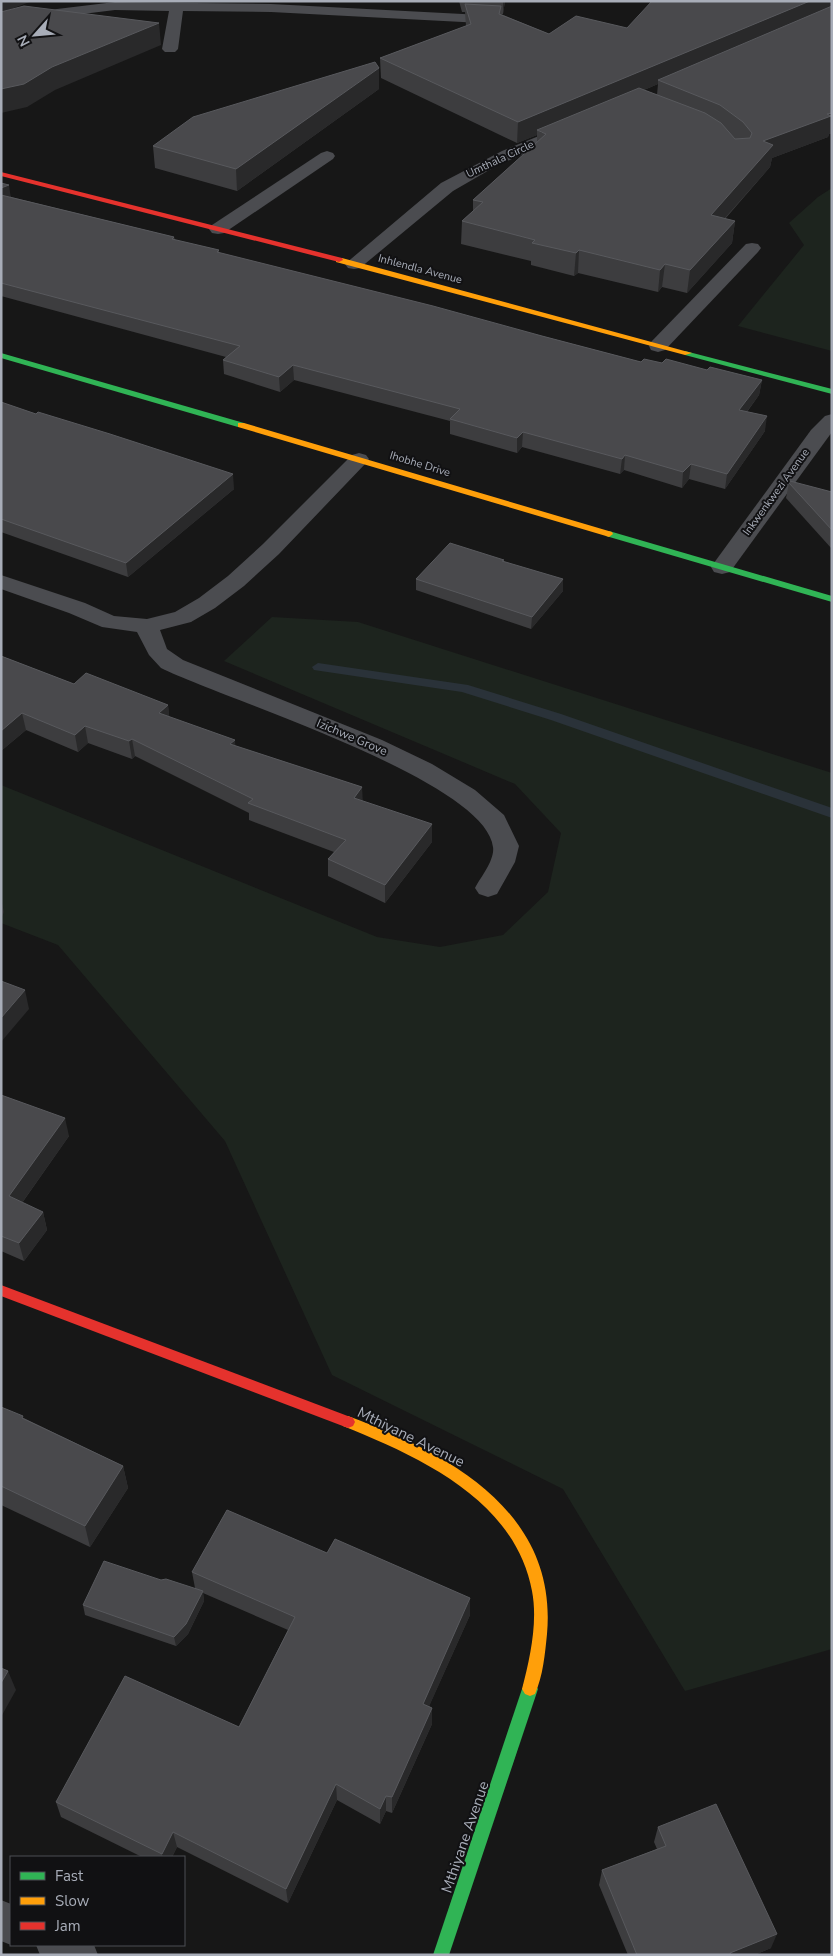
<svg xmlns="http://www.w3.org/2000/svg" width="833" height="1956" font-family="'Nunito Sans',sans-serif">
	<rect width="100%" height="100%" fill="#171717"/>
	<!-- green -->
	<g fill="#1d241e">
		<path d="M832,188V351L738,326L804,245L789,223L818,197Z"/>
		<path d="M272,617L358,622L832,773V1649L685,1691L563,1489L332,1375L225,1141L58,945L1,923V785L377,937L440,947L503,935L548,892L561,833L515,784L224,661Z"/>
	</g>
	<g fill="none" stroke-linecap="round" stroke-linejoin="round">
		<!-- stream -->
		<path fill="#2a3239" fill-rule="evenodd" d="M318,663L468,685L561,714L832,808V818L551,720L462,692L314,670L312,667Z"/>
		<!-- lane -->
		<g fill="#4b4c50" fill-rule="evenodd">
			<path d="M115,2L271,4L501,16L506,17L508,20L506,23L501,24L271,12L183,11L178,49L175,52H165L162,49L169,11L115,10L58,17L1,33V24L57,9Z"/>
			<path d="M327,151L333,153L335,156L333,159L224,233L218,234L212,233L209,229L212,225L321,153Z"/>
			<path d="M752,243L758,244L761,248L758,252L665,350L658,352L651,350L649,346L651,342L746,244Z"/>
		</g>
		<!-- street -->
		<g fill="#4b4c50" fill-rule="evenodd">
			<path d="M571,123L577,125L579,128L577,131L498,165L453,191L360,268L354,269L348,268L345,264L441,183L502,151Z"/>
			<path d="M832,414V432L730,572L722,574L714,572L711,567L811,430L825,416Z"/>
			<path d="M359,453L366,455L369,459L366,463L279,554L244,586L215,608L191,622L160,630L167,649L183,660L382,740L432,764L475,790L504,815L519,846L515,862L497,894L488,897L479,894L475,888C481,877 495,860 493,847C486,780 221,698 161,668L149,655L137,632L102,627L69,613L1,589V575L85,603L114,616L147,619L175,612L199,598L228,576L263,544L352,455Z"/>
			<path d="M1,1900L11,1904V1945L1,1941Z"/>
			<path d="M36,1945H94L98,1955H40Z"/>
		</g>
		<!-- fast -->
		<g fill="#30b455" fill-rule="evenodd">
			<path d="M685,351L832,389V394L685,355Z"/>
			<path d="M1,353L244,423L245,425L238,427L1,358Z"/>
			<path d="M609,531L832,596V602L606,536L605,534Z"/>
			<path d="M530,1682L535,1684L538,1689L449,1955H433L522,1689L525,1684Z"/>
		</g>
		<!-- slow -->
		<g fill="#ff9f0a" fill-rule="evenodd">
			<path d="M336,258H342L692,353L685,355L336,262Z"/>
			<path d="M238,423H244L612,532L613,534L609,537L606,536L238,427Z"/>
			<path d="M348,1416C448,1453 558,1511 547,1634C545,1654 543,1676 535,1694L530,1696L525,1694L522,1689C530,1659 538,1622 532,1591C515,1500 420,1457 343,1426L341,1422L343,1418Z"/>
		</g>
		<!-- jam -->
		<g fill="#e5322d" fill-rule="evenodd">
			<path d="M1,172L342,258L343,260L339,262L1,176Z"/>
			<path d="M1,1285L353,1418L355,1422L353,1426L348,1428L1,1296Z"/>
		</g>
	</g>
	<!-- wall -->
	<g fill="#3d3d3f" fill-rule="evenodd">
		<path d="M459,1H505L503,14H501L549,34L627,28L832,1V133L829,134L828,137L772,158L770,167L725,219L735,221L732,243L687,293L662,287L658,292L578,273L574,276L531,265V261L461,244L462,221L473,211V200L537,143V135L517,143L381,78L380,58L466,26L465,12H462ZM658,84L657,95L644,90Z"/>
		<path d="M379,89L237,191L155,168L153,146Z"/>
		<path d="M1,183L11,197L174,237L175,240L219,250V253L542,336L641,362L662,363L762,380L759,395L747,412L765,431L725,489L689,479L682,488L624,470L620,474L522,447L517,453L450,434V421L294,380L280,392L224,374L223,360L226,357L1,296Z"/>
		<path d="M1,402L234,489L128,577L1,532Z"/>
		<path d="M789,483L832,492V549L786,498Z"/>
		<path d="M503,562L563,579V591L531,629L416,590V579Z"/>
		<path d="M1,656L74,684L168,705L169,717L235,746L362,787V801L432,842L385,903L328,876V859L334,852L249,820V813L135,756L132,759L88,743L78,752L26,730L1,751Z"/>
		<path d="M1,1095L69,1136L22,1203L43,1212L47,1230L24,1261L1,1251Z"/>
		<path d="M1,1407L123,1466L128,1488L90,1547L1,1505Z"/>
		<path d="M192,1572L470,1615L429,1706L432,1708V1724L392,1813L386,1811L380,1824L337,1800L288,1903L177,1847L172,1857H142L61,1817L56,1802L239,1727L288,1630L203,1593L204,1601L188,1634L176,1646L85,1615L83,1605L195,1588Z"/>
		<path d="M658,1827L771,1948L754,1955H628L599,1885L602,1870L657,1849L654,1842Z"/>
	</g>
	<!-- shaded-wall -->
	<g fill="#29292a">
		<path d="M1,1H32L1,13Z"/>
		<path d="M503,1H505L503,14Z"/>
		<path d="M810,1H832V8L658,80V84L542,133L537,130V135L517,143L518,122Z"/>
		<path d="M159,23L161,45L55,90L27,107L1,113V89L52,67Z"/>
		<path d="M379,68V89L237,191L236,169Z"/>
		<path d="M832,113V133L829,134L828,137L772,158L770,167L708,237L711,215L763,141Z"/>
		<path d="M9,185L11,199L1,204V188Z"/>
		<path d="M735,221L732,243L687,293L690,270Z"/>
		<path d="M579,250L578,273L574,276L576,253Z"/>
		<path d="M665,264L662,287L658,292L660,270Z"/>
		<path d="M293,365L294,380L280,392L279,377Z"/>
		<path d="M762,380L759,395L737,425L739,410Z"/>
		<path d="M767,416L765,431L725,489L727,474Z"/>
		<path d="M523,432L522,447L517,453V438Z"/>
		<path d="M625,455L624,470L620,474L622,459Z"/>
		<path d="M691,464L689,479L682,488L683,472Z"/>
		<path d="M233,474L234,489L128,577L126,563Z"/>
		<path d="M563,579V591L531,629L532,617Z"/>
		<path d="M168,705L170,723L159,713Z"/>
		<path d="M22,713L26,730L1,751V731Z"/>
		<path d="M85,726L88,743L78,752L75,735Z"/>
		<path d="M132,739L135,756L132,759L129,741Z"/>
		<path d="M235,740L236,757L230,744Z"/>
		<path d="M362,787L363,804L354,798Z"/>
		<path d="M432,824V842L385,903V885Z"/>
		<path d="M1,899L4,912L1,919Z"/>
		<path d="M25,990L29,1009L1,1042V1018Z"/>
		<path d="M65,1118L69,1136L14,1214L9,1196Z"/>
		<path d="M43,1212L47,1230L24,1261L19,1243Z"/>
		<path d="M123,1466L128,1488L90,1547L85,1526Z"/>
		<path d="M203,1591L204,1601L188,1634L176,1646L174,1637Z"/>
		<path d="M470,1598V1615L423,1720V1704Z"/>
		<path d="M8,1671L16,1690L1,1717V1683Z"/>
		<path d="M432,1708V1724L392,1813V1797Z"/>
		<path d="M336,1784L337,1800L288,1903L286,1889Z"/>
		<path d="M386,1796V1811L380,1824V1809Z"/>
		<path d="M173,1832L177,1847L172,1857H163L162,1854Z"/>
		<path d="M777,1934L771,1948L754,1955H730V1953Z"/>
	</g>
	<!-- building -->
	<g fill="#49494c" stroke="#58595d">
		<path d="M652,1H810L518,122L380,58L471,24L465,4L501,6L499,14L549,34L576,16L627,28Z"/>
		<path d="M24,6L159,23L52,67L24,84L1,89V12Z"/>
		<path d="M832,6V113L827,114L831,116L763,141L773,145L711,215L735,221L690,270L665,264L660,270L579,250L576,253L532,243L535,240L462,221L483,202L473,200L546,134L537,130L639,88L705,113L721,123L735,139L750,138L752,133L743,122L720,105L658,80Z"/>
		<path d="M375,62L379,68L236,169L153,146L193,117Z"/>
		<path d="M1,183L9,185L1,188Z"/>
		<path d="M1,195L174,237L172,239L219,250L217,252L433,306L542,336L641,362L644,359L662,363L666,359L707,370L710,367L762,380L739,410L767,416L727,474L691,464L683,472L625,455L622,459L523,432L517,438L450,419L460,409L293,365L279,377L223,360L240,346L1,283Z"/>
		<path d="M1,402L36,414L38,412L110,434L233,474L126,563L1,519Z"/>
		<path d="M790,481L832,492V530L789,483Z"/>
		<path d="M450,543L504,560L502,561L563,579L532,617L416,579Z"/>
		<path d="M1,656L74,684L86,673L168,705L159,713L235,740L230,744L362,787L354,798L432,824L385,885L328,859L346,840L248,803L253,799L132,739L129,741L85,726L75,735L22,713L1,731Z"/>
		<path d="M1,981L25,990L1,1018Z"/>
		<path d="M1,1095L65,1118L9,1196L43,1212L19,1243L1,1236Z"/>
		<path d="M1,1407L23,1416L22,1418L123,1466L85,1526L1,1486Z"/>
		<path d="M227,1510L327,1553L335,1539L470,1598L423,1704L432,1708L392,1797L386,1796L380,1809L336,1784L286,1889L173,1832L162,1854L56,1802L125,1676L239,1727L295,1617L192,1572Z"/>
		<path d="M104,1561L161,1580L166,1579L203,1591L186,1624L174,1637L83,1605Z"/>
		<path d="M1,1668L8,1671L1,1683Z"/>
		<path d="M716,1804L777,1934L730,1953L731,1955H637L602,1870L666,1846L658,1827Z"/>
	</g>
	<g text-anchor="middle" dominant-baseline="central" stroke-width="4" stroke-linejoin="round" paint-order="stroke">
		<!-- far-street labels -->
		<g font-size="11" fill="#a8adb8" stroke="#111113">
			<text transform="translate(500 159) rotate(-25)">Umthala Circle</text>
			<text transform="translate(420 269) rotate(15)">Inhlendla Avenue</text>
			<text transform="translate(420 464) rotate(17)">Ihobhe Drive</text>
			<text transform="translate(776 492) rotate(-54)">Inkwenkwezi Avenue</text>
		</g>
		<!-- street labels -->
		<g font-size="12" fill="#a8adb8" stroke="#111113">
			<text transform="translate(352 737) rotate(23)">Izichwe Grove</text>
		</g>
		<!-- near-street labels -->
		<g font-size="15" fill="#a8adb8" stroke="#111113">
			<text transform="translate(411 1437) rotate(26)">Mthiyane Avenue</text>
			<text transform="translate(465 1837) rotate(-71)">Mthiyane Avenue</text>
		</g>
	</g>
	<!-- border -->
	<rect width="833" height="1956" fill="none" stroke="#a8adb8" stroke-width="5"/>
	<!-- legend -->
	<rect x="10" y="1856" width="175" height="90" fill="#111113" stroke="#4d4f55"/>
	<rect x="20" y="1872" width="25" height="8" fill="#30b455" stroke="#4d4f55"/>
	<text x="55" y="1881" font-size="15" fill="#a8adb8">Fast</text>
	<rect x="20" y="1897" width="25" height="8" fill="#ff9f0a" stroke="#4d4f55"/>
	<text x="55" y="1906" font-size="15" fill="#a8adb8">Slow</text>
	<rect x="20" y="1922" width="25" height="8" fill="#e5322d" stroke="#4d4f55"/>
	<text x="55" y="1931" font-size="15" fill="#a8adb8">Jam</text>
	<!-- north arrow -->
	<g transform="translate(35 35) rotate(243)" stroke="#111113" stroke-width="4" paint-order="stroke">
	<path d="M0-4L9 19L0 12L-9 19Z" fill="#a8adb8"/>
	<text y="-8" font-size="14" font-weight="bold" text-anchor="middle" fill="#a8adb8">N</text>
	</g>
</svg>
